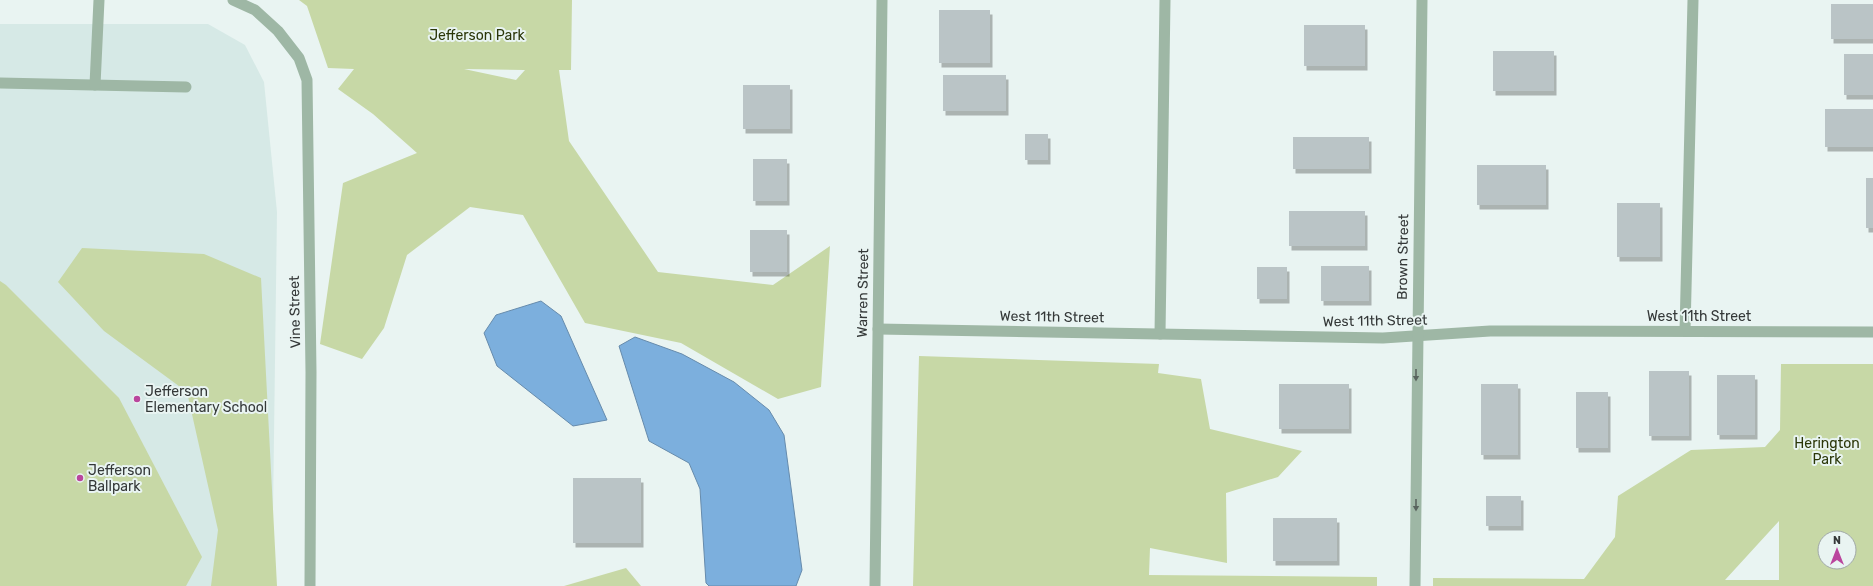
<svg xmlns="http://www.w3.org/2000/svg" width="1873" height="586" font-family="Rubik,sans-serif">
	<defs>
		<filter id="shadow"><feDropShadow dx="2.5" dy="4.5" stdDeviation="0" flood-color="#0004"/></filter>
	</defs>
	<rect width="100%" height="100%" fill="#e9f4f2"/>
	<!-- built -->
	<path fill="#d6e9e6" d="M0,24H208L245,45L264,82L277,212L272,586H0Z"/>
	<!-- green -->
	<g fill="#c7d8a6" fill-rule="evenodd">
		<path d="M299,0H572L571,70H559L569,141L658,272L773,285L830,246L821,387L778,399L681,343L585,323L523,215L470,207L407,255L384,328L362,359L320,344L343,183L417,153L373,114L338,89L354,69L328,68L307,6ZM464,69L524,70H525L516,80Z"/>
		<path d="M82,248L204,254L261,278L277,586H211L218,530L187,392L104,331L58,282Z"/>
		<path d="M0,281L6,285L119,398L202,557L186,586H0Z"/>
		<path d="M919,356L1159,364L1158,373L1201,379L1210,429L1302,451L1278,477L1226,493L1227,563L1150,548L1149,575L1377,577V586H913Z"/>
		<path d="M1781,364H1873V586H1433V578L1584,579L1615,537L1618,496L1691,450L1765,447L1780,430ZM1779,521V580H1725ZM1825,538H1849V562H1825Z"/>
		<path d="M626,568L641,586H564Z"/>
	</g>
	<!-- water -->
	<g fill="#7cafdd" stroke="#668bac">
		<path d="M541,301L561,316L607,420L573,426L497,366L484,333L496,315Z"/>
		<path d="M635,337L682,354L734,382L769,410L784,435L802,570L796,586H709L706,583L700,489L689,463L649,441L619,346Z"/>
	</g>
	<!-- building -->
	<g fill="#bac4c6" filter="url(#shadow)">
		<rect x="1831" y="4" width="42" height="35"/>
		<rect x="939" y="10" width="51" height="53"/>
		<rect x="1304" y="25" width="61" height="41"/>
		<rect x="1493" y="51" width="61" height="40"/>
		<rect x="1844" y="54" width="29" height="41"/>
		<rect x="943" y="75" width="63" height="36"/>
		<rect x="743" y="85" width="47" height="44"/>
		<rect x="1825" y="109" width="48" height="38"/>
		<rect x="1025" y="134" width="23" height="26"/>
		<rect x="1293" y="137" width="76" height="32"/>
		<rect x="753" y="159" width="34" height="42"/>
		<rect x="1477" y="165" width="69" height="40"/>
		<rect x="1866" y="178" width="7" height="50"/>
		<rect x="1617" y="203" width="43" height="54"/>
		<rect x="1289" y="211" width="76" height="35"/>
		<rect x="750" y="230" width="37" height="42"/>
		<rect x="1321" y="266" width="48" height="35"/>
		<rect x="1257" y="267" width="30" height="32"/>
		<rect x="1649" y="371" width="40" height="65"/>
		<rect x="1717" y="375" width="38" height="60"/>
		<rect x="1279" y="384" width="70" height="45"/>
		<rect x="1481" y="384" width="37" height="71"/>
		<rect x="1576" y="392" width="32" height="56"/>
		<rect x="573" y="478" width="68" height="65"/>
		<rect x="1486" y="496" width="35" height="30"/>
		<rect x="1273" y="518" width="64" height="43"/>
	</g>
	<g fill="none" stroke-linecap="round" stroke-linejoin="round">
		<!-- service -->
		<g stroke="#9eb7a5" stroke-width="11">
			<path d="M0,83L186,87"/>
			<path d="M95,85L99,0"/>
			<path d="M1685,331L1693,0"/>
			<path d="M1160,334L1165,0"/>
		</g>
		<!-- minor -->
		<g stroke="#9eb7a5" stroke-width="11">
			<path d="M233,0L255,10L278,31L299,58L307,80L311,372L310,586"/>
			<path d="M878,329L1383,338L1490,331L1873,332"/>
			<path d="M875,586L882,0"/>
			<path d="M1415,586L1422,0"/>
		</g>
	</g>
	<!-- one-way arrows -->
	<defs><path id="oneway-solid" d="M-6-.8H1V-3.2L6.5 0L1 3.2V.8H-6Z"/></defs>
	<g fill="#59645e">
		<use href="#oneway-solid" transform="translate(1416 375) rotate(90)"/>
		<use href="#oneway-solid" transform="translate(1416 505) rotate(90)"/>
	</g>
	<!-- markers -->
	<g fill="#ba459d" stroke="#e9f4f2" stroke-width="1.5">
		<circle cx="137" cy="399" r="4"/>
		<circle cx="80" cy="478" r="4"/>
	</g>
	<g text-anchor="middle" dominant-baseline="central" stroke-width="4" stroke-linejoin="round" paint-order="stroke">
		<!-- park labels -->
		<g font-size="14" fill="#2b3709" stroke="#e9f4f2">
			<text x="477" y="35">Jefferson Park</text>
			<text x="1827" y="443">Herington<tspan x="1827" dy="16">Park</tspan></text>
		</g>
		<!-- street labels -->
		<g font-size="14" fill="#343838" stroke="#e9f4f2">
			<text transform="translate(1403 257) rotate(-89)">Brown Street</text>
			<text transform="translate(863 293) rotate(-89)">Warren Street</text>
			<text transform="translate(295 312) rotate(-91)">Vine Street</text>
			<text x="1699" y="316">West 11th Street</text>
			<text transform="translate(1052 317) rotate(1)">West 11th Street</text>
			<text transform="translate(1375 321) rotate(-1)">West 11th Street</text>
		</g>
		<!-- poi labels -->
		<g font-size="14" fill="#343838" stroke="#e9f4f2" text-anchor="start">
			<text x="145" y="391">Jefferson<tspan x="145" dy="16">Elementary School</tspan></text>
			<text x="88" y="470">Jefferson<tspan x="88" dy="16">Ballpark</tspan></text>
		</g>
	</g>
	<!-- north arrow -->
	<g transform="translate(1837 550)"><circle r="19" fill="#e9f4f2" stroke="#a1a9a8"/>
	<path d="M0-3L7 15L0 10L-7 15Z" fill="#ba459d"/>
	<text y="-6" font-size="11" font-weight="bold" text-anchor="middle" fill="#343838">N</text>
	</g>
</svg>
